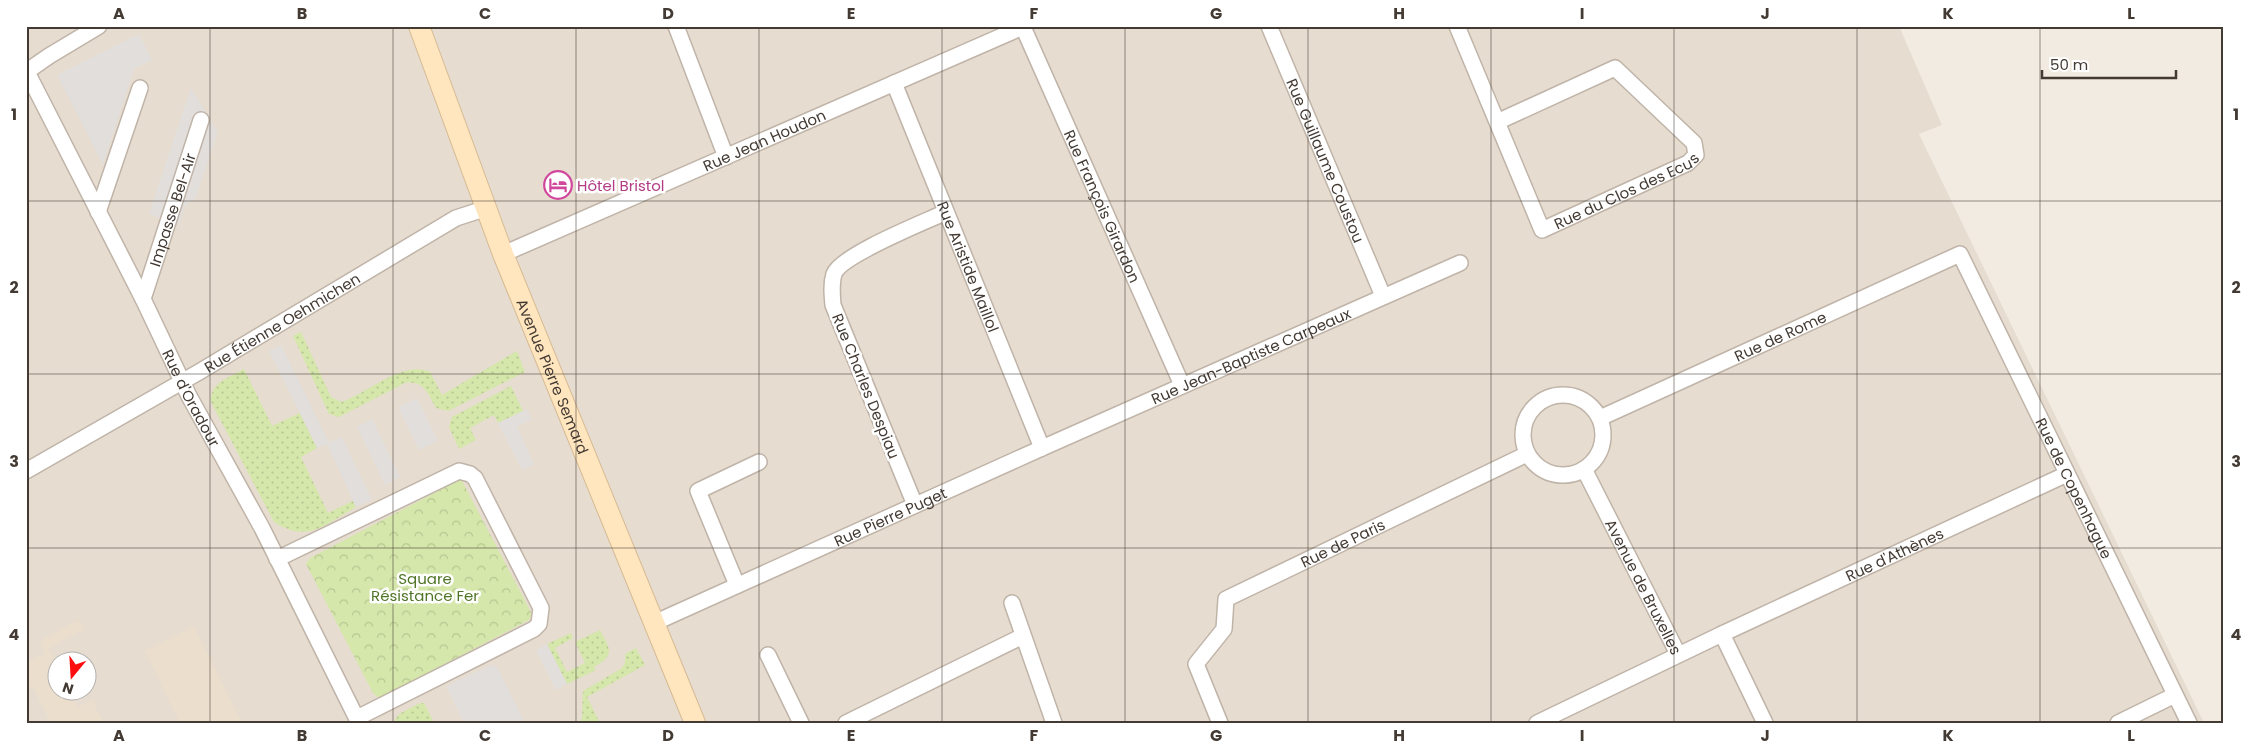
<svg xmlns="http://www.w3.org/2000/svg" width="2250" height="749" font-family="Poppins,sans-serif">
	<defs>
		<pattern id="grass-dots" width="8" height="8" patternUnits="userSpaceOnUse" patternTransform="scale(1.25)"><rect width="8" height="8" fill="#d5e7aa"/><path d="M2 2h.1M6 6h.1" fill="none" stroke="#b8c793" stroke-width="1.8" stroke-linecap="round"/></pattern>
		<pattern id="forest-crowns" width="20" height="18" patternUnits="userSpaceOnUse" patternTransform="scale(1.25)"><rect width="20" height="18" fill="#d5e7aa"/><path d="M2 6a3 3 0 1 1 6 0M12 15a3 3 0 1 1 6 0" fill="none" stroke="#b8c793"/></pattern>
	</defs>
	<rect width="100%" height="100%" fill="#f2ebe2"/>
	<!-- residential -->
	<path fill="#e6dcd0" fill-rule="evenodd" d="M26,26H1899L1942,125L1919,134L2204,723H26ZM58,662H88V692H58Z"/>
	<!-- education -->
	<g fill="#ebdecc">
		<path d="M79,620L84,629L48,648L57,666L58,692H70L78,707L92,700L103,721L99,723H51L33,687L31,688L26,680V663L46,653L40,641Z"/>
		<path d="M194,626L242,723H180L145,651Z"/>
	</g>
	<!-- grass -->
	<g fill="url(#grass-dots)">
		<path d="M301,332L331,397L341,402C366,394 404,359 430,372L442,395L517,351L525,372L448,411L436,408C428,394 424,380 405,383L339,417L329,414L293,336Z"/>
		<path d="M244,369L272,426L300,413L317,448L301,457L328,513L353,501L356,507C326,524 308,544 274,522L211,402C210,382 229,378 244,369Z"/>
		<path d="M511,386L523,411L498,423L494,415L470,428L476,440L459,449L449,427L452,417Z"/>
		<path d="M600,630C610,649 616,655 594,667L596,670L567,684L547,644L571,633L573,638L555,648L567,672L585,663L575,642Z"/>
		<path d="M636,648L645,665L587,697L600,723H580L582,717L583,691L622,668L625,662V654Z"/>
		<path d="M420,703H424L434,723H393L399,714Z"/>
	</g>
	<!-- forest -->
	<path fill="url(#forest-crowns)" d="M461,479L532,614L529,620L379,698L373,693L306,564L310,558Z"/>
	<!-- parking -->
	<g fill="#e2dedb">
		<path d="M139,34L152,60L134,69L103,165L57,75Z"/>
		<path d="M191,88L218,132L195,200L185,206L179,225L149,214Z"/>
		<path d="M281,345L329,442L342,437L372,500L356,507L327,444L317,448L269,351Z"/>
		<path d="M417,398L438,441L419,450L398,407Z"/>
		<path d="M527,409L532,420L517,426L534,465L522,470L498,423Z"/>
		<path d="M372,419L400,477L385,485L357,427Z"/>
		<path d="M547,644L567,684L556,690L536,650Z"/>
		<path d="M491,665L497,667L525,723H464L446,686Z"/>
	</g>
	<g fill="none" stroke-linecap="round" stroke-linejoin="round">
		<defs>
			<g id="minor">
				<path d="M676,26L726,157"/>
				<path id="s1" d="M1269,26L1383,296"/>
				<path id="s2" d="M1457,26L1542,230L1688,163L1696,155L1694,143L1615,68L1497,122"/>
				<path id="s3" d="M1023,27L1182,385"/>
				<path d="M26,72L49,56L99,26"/>
				<path id="s4" d="M27,72L143,299L189,396L262,528L359,723"/>
				<path id="s5" d="M894,83L1042,448"/>
				<path d="M98,212L140,88"/>
				<path id="s6" d="M503,254L1025,26"/>
				<path id="s7" d="M143,299L201,120"/>
				<circle cx="1563" cy="435" r="40"/>
				<path id="s8" d="M1600,418L1960,254L2189,723"/>
				<path id="s9" d="M1584,469L1678,654"/>
				<path id="s10" d="M26,471L199,372L456,218L487,208"/>
				<path d="M915,505L833,305C832,294 831,284 834,274C841,255 925,222 946,212"/>
				<path d="M277,559L459,471L470,474L475,478L541,608L539,624L534,629L357,718"/>
				<path d="M737,585L698,491L759,462"/>
				<path d="M1012,603L1054,723"/>
				<path id="s11" d="M654,623L1042,448L1460,263"/>
				<path id="s12" d="M1722,634L2067,474"/>
				<path d="M768,655L801,723"/>
				<path d="M846,723L1023,636"/>
				<path id="s13" d="M1220,723L1196,664L1224,629L1226,599L1527,454"/>
				<path d="M1537,723L1722,634L1765,723"/>
				<path d="M2118,723L2175,695"/>
			</g>
			<g id="secondary">
				<path id="s14" d="M419,26L503,254L695,723"/>
			</g>
		</defs>
		<!-- minor casing -->
		<use href="#minor" stroke="#c0b4a8" stroke-width="18"/>
		<!-- secondary casing -->
		<use href="#secondary" stroke="#d6ba93" stroke-width="22"/>
		<!-- minor -->
		<use href="#minor" stroke="#fff" stroke-width="15"/>
		<!-- secondary -->
		<use href="#secondary" stroke="#ffe6bf" stroke-width="20"/>
	</g>
	<!-- grid -->
	<path fill="none" stroke="#433a33" stroke-width="1" stroke-opacity="0.55" d="M210,26V723M393,26V723M576,26V723M759,26V723M942,26V723M1125,26V723M1308,26V723M1491,26V723M1674,26V723M1857,26V723M2040,26V723M26,201H2224M26,374H2224M26,548H2224"/>
	<!-- icons -->
	<defs>
		<symbol id="hotel-ring" viewBox="-11 -11 22 22"><circle r="9.5" fill="#fff" stroke="#d1479c" stroke-width="1.5"/><path d="M-6-4.5h1.5V1H6V5H4.5V3h-9V5H-6ZM-4 0a1.8 1.8 0 1 1 3.6 0ZM.5 0V-2.5h3Q6-2.5 6 0Z" fill="#d1479c"/></symbol>
	</defs>
	<g fill-rule="evenodd">
		<use href="#hotel-ring" x="542" y="169" width="32" height="32"/>
	</g>
	<g text-anchor="middle" dominant-baseline="central" stroke-width="5" stroke-linejoin="round" paint-order="stroke">
		<!-- street labels -->
		<g font-size="15" fill="#433a33" stroke="#fff">
			<text stroke="none"><textPath href="#s6" startOffset="285">Rue Jean Houdon</textPath></text>
			<text stroke="none"><textPath href="#s1" startOffset="146">Rue Guillaume Coustou</textPath></text>
			<text stroke="none"><textPath href="#s2" startOffset="314">Rue du Clos des Ecus</textPath></text>
			<text stroke="none"><textPath href="#s3" startOffset="196">Rue François Girardon</textPath></text>
			<text stroke="none"><textPath href="#s7" startOffset="94">Impasse Bel-Air</textPath></text>
			<text stroke="none"><textPath href="#s5" startOffset="198">Rue Aristide Maillol</textPath></text>
			<text stroke="none"><textPath href="#s10" startOffset="296">Rue Étienne Oehmichen</textPath></text>
			<text stroke="none"><textPath href="#s8" startOffset="198">Rue de Rome</textPath></text>
			<text stroke="none"><textPath href="#s11" startOffset="654">Rue Jean-Baptiste Carpeaux</textPath></text>
			<text stroke="none"><textPath href="#s14" startOffset="375">Avenue Pierre Semard</textPath></text>
			<text transform="translate(866 386) rotate(68)">Rue Charles Despiau</text>
			<text stroke="none"><textPath href="#s4" startOffset="365">Rue d'Oradour</textPath></text>
			<text stroke="none"><textPath href="#s8" startOffset="656">Rue de Copenhague</textPath></text>
			<text stroke="none"><textPath href="#s11" startOffset="259">Rue Pierre Puget</textPath></text>
			<text stroke="none"><textPath href="#s13" startOffset="268">Rue de Paris</textPath></text>
			<text stroke="none"><textPath href="#s12" startOffset="190">Rue d'Athènes</textPath></text>
			<text stroke="none"><textPath href="#s9" startOffset="132">Avenue de Bruxelles</textPath></text>
		</g>
		<!-- hotel labels -->
		<g font-size="15" fill="#b23c85" stroke="#fff" text-anchor="start">
			<text x="577" y="185">Hôtel Bristol</text>
		</g>
		<!-- park labels -->
		<g font-size="15" fill="#507526" stroke="#fff">
			<text x="425" y="578">Square<tspan x="425" dy="17">Résistance Fer</tspan></text>
		</g>
	</g>
	<!-- border -->
	<rect width="2250" height="749" fill="none" stroke="#ffffff" stroke-width="55"/>
	<!-- north arrow -->
	<g transform="translate(72 676) rotate(198)"><circle r="24" fill="#ffffff" stroke="#b4b0ad"/>
	<path d="M0-4L9 19L0 12L-9 19Z" fill="#fe0d0f"/>
	<text y="-8" font-size="14" font-weight="bold" text-anchor="middle" fill="#433a33">N</text>
	</g>
	<!-- scale -->
	<path d="M2042 70v8h134v-8" fill="none" stroke="#433a33" stroke-width="2.5"/>
	<text x="2050" y="70" font-size="15" fill="#433a33" stroke="#ffffff" stroke-width="4" paint-order="stroke">50 m</text>
	<rect x="28" y="28" width="2194" height="694" fill="none" stroke="#433a33" stroke-width="2"/>
	<g font-size="16" text-anchor="middle" font-weight="bold" fill="#433a33">
		<text x="119" y="19">A</text>
		<text x="302" y="19">B</text>
		<text x="485" y="19">C</text>
		<text x="668" y="19">D</text>
		<text x="851" y="19">E</text>
		<text x="1034" y="19">F</text>
		<text x="1216" y="19">G</text>
		<text x="1399" y="19">H</text>
		<text x="1582" y="19">I</text>
		<text x="1765" y="19">J</text>
		<text x="1948" y="19">K</text>
		<text x="2131" y="19">L</text>
		<text x="14" y="120">1</text>
		<text x="2236" y="120">1</text>
		<text x="14" y="293">2</text>
		<text x="2236" y="293">2</text>
		<text x="14" y="467">3</text>
		<text x="2236" y="467">3</text>
		<text x="14" y="640">4</text>
		<text x="2236" y="640">4</text>
		<text x="119" y="741">A</text>
		<text x="302" y="741">B</text>
		<text x="485" y="741">C</text>
		<text x="668" y="741">D</text>
		<text x="851" y="741">E</text>
		<text x="1034" y="741">F</text>
		<text x="1216" y="741">G</text>
		<text x="1399" y="741">H</text>
		<text x="1582" y="741">I</text>
		<text x="1765" y="741">J</text>
		<text x="1948" y="741">K</text>
		<text x="2131" y="741">L</text>
	</g>
</svg>
